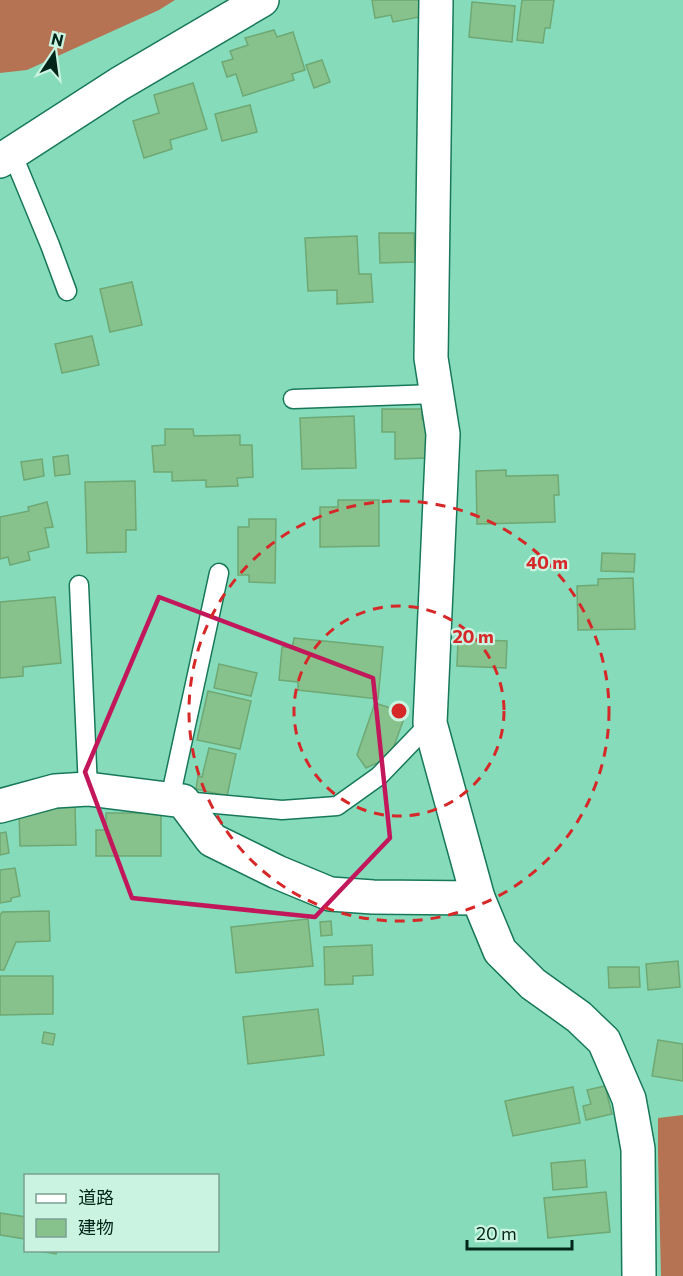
<svg xmlns="http://www.w3.org/2000/svg" width="683" height="1276" font-family="Commissioner,'Noto Sans JP',sans-serif">
	<rect width="100%" height="100%" fill="#86dcba"/>
	<!-- forest -->
	<g fill="#b57353">
		<path d="M0,0H175L159,10L27,70L0,73Z"/>
		<path d="M683,1115V1276H661L658,1154V1118Z"/>
	</g>
	<!-- building -->
	<g fill="#87c28d" stroke="#6ea874" stroke-width="1.5">
		<path d="M372,0H427L430,15L393,22L391,15L375,18Z"/>
		<path d="M522,0H554L550,28H545L543,43L517,40Z"/>
		<path d="M472,2L515,6L512,42L469,37Z"/>
		<path d="M274,30L277,37L293,32L305,70L292,74L294,80L243,96L236,74L227,77L222,62L233,59L230,51L248,45L245,38Z"/>
		<path d="M322,60L330,82L314,88L306,65Z"/>
		<path d="M193,83L207,129L170,140L172,149L144,158L133,121L159,113L154,95Z"/>
		<path d="M250,105L257,132L222,141L215,114Z"/>
		<path d="M379,233H414L415,262L380,263Z"/>
		<path d="M357,236L359,274H371L373,302L337,304V290L308,291L305,238Z"/>
		<path d="M132,282L142,325L110,332L100,289Z"/>
		<path d="M92,336L99,365L62,373L55,344Z"/>
		<path d="M382,409H422V419L428,418V458L395,459V432H382Z"/>
		<path d="M354,416L356,468L302,469L300,418Z"/>
		<path d="M165,429H193L194,436L240,435V445H252L253,477L237,478L238,486L206,487V480L172,481V472H154L152,446L165,445Z"/>
		<path d="M68,455L70,474L55,476L53,457Z"/>
		<path d="M42,459L44,476L24,480L21,462Z"/>
		<path d="M506,470V476L558,475L559,495H554L555,522L477,524L476,471Z"/>
		<path d="M135,481L136,530H126V552L87,553L85,482Z"/>
		<path d="M338,500H379V546L320,547V507H338Z"/>
		<path d="M47,502L53,527L45,528L49,547L28,552L30,560L10,565L8,557L0,559V517L29,511L28,507Z"/>
		<path d="M249,519H276L275,583L249,582V575H238V527H249Z"/>
		<path d="M602,553L635,554L634,572L601,571Z"/>
		<path d="M633,578L635,629L578,630L577,586L598,585V579Z"/>
		<path d="M55,597L61,663L23,667V676L0,678V602Z"/>
		<path d="M294,638L383,647L378,699L298,690V682L279,680L282,647L292,648Z"/>
		<path d="M458,639L507,641L506,668L457,666Z"/>
		<path d="M219,664L257,673L251,696L214,688Z"/>
		<path d="M208,691L251,701L240,749L197,740Z"/>
		<path d="M375,703L406,713L390,757L366,768L357,755Z"/>
		<path d="M209,748L236,754L227,796L196,789L198,776L202,777Z"/>
		<path d="M48,805H75L76,845L20,846L19,811H48Z"/>
		<path d="M106,813H161V856H96V830H106Z"/>
		<path d="M6,832L9,853L0,855V833Z"/>
		<path d="M15,868L20,896L11,898V901L0,903V870Z"/>
		<path d="M49,911L50,941L16,942L4,970H0V915L2,912Z"/>
		<path d="M308,919L313,966L236,973L231,927Z"/>
		<path d="M331,921L332,935L321,936L320,922Z"/>
		<path d="M372,945L373,975L353,976V984L325,985L324,947Z"/>
		<path d="M678,961L680,987L648,990L646,964Z"/>
		<path d="M608,967H639L640,987L609,988Z"/>
		<path d="M0,976H53V1014L0,1015Z"/>
		<path d="M318,1009L324,1055L248,1064L243,1017Z"/>
		<path d="M44,1032L55,1034L53,1045L42,1043Z"/>
		<path d="M658,1040L683,1044V1081L652,1076Z"/>
		<path d="M605,1086L612,1114L586,1120L583,1106L591,1104L587,1090Z"/>
		<path d="M573,1087L580,1123L513,1136L505,1101Z"/>
		<path d="M585,1160L587,1187L553,1190L551,1163Z"/>
		<path d="M606,1192L610,1232L548,1238L544,1198Z"/>
		<path d="M0,1213L26,1217V1249H24L25,1239L0,1235Z"/>
		<path d="M33,1250H57L56,1254Z"/>
	</g>
	<g fill="none" stroke-linecap="round" stroke-linejoin="round">
		<defs>
			<g id="service">
				<path d="M12,153L50,245L67,291"/>
				<path d="M293,399L436,394"/>
				<path d="M79,585L88,789"/>
				<path d="M170,799L219,573"/>
				<path d="M183,801L282,810L337,806L379,776L430,723"/>
			</g>
			<g id="minor">
				<path d="M436,0L431,358L443,434L430,723L478,898L500,951L533,984L579,1017L604,1041L629,1099L638,1149L639,1276"/>
				<path d="M0,161L119,84L262,0"/>
				<path d="M0,806L55,791L88,789L183,801L212,840L277,872L330,894L373,897L478,898"/>
			</g>
		</defs>
		<!-- service casing -->
		<use href="#service" stroke="#17785a" stroke-width="21"/>
		<!-- minor casing -->
		<use href="#minor" stroke="#17785a" stroke-width="36"/>
		<!-- service -->
		<use href="#service" stroke="#fff" stroke-width="18"/>
		<!-- minor -->
		<use href="#minor" stroke="#fff" stroke-width="33"/>
	</g>
	<!-- marked area -->
	<path fill="none" stroke="#c2185b" stroke-width="4.5" stroke-linejoin="round" d="M159,597L373,678L390,838L315,917L132,898L85,772Z"/>
	<!-- distance rings -->
	<g fill="none" stroke="#d62828" stroke-width="3" stroke-dasharray="10 8">
		<circle cx="399" cy="711" r="105"/>
		<circle cx="399" cy="711" r="210"/>
	</g>
	<circle cx="399" cy="711" r="9" fill="#d62828" stroke="#caf3e1" stroke-width="3"/>
	<g font-size="18" text-anchor="middle" font-weight="bold" fill="#d62828" stroke="#caf3e1" stroke-width="4.5" stroke-linejoin="round" paint-order="stroke">
		<text x="547" y="569">40 m</text>
		<text x="473" y="643">20 m</text>
	</g>
	<!-- legend -->
	<rect x="24" y="1174" width="195" height="78" fill="#caf3e1" stroke="#79a191" stroke-width="1.5"/>
	<rect x="36" y="1194" width="30" height="9" fill="#ffffff" stroke="#79a191" stroke-width="1.5"/>
	<text x="78" y="1204" font-size="18" fill="#00261a">道路</text>
	<rect x="36" y="1219" width="30" height="18" fill="#87c28d" stroke="#79a191" stroke-width="1.5"/>
	<text x="78" y="1234" font-size="18" fill="#00261a">建物</text>
	<!-- north arrow -->
	<g transform="translate(54 54) rotate(13)" stroke="#caf3e1" stroke-width="4.5" paint-order="stroke">
	<path d="M0-4.5L10 22L0 15L-10 22Z" fill="#00261a"/>
	<text y="-9" font-size="16" font-weight="bold" text-anchor="middle" fill="#00261a">N</text>
	</g>
	<!-- scale -->
	<path d="M467 1240v9h105v-9" fill="none" stroke="#00261a" stroke-width="3"/>
	<text x="476" y="1240" font-size="18" fill="#00261a" stroke="#caf3e1" stroke-width="4.5" paint-order="stroke">20 m</text>
</svg>
